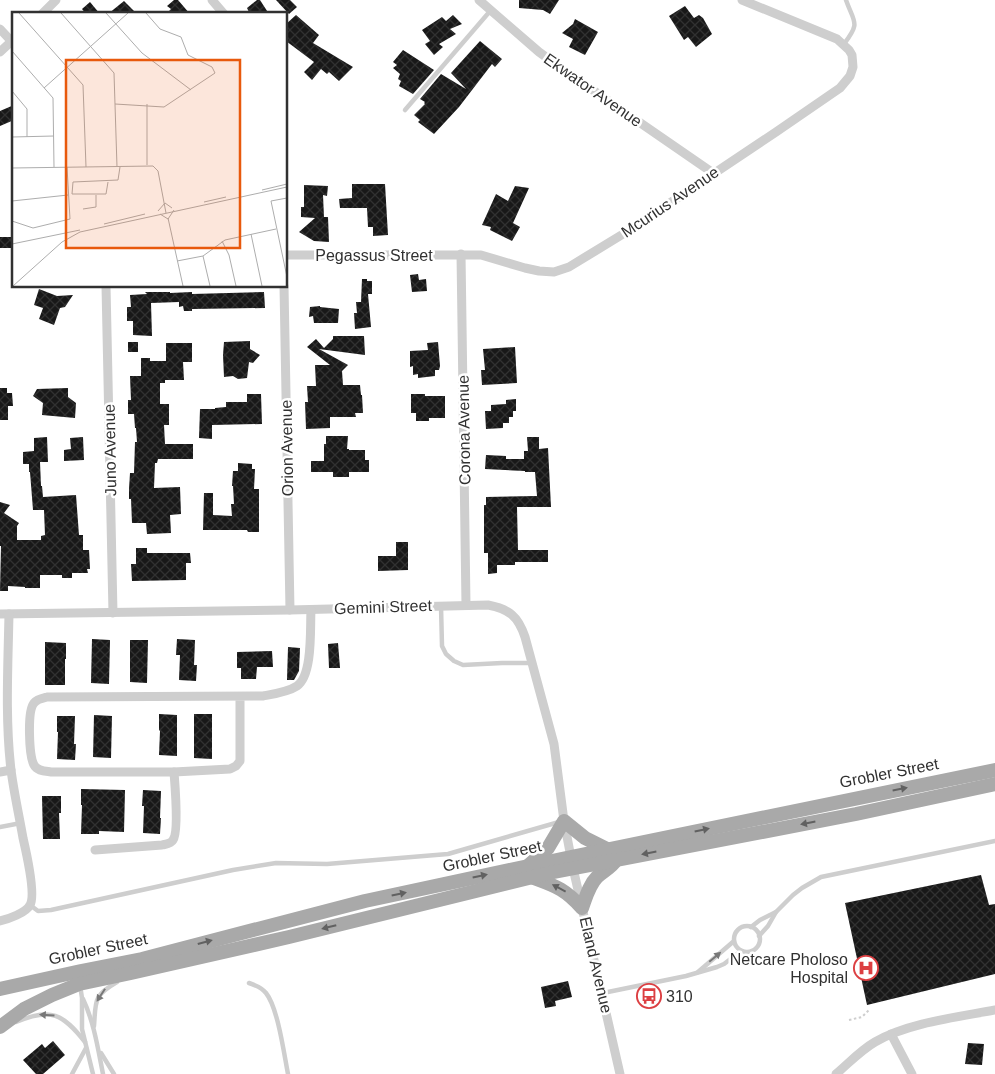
<svg xmlns="http://www.w3.org/2000/svg" width="995" height="1074" font-family="Arial,sans-serif">
	<defs>
		<pattern id="building-cross-hatch" width="8" height="8" patternUnits="userSpaceOnUse" patternTransform="scale(1.25)"><rect width="8" height="8" fill="#181818"/><path d="M0 0l8 8M0 8l8-8" fill="none" stroke="#313131"/></pattern>
	</defs>
	<rect width="100%" height="100%" fill="#fff"/>
	<!-- building -->
	<g fill="url(#building-cross-hatch)">
		<path d="M174,0H178L190,14H166L171,9L167,6Z"/>
		<path d="M257,0H260L269,14H250L247,8Z"/>
		<path d="M276,0H290L297,7L289,14Z"/>
		<path d="M519,0H559L550,14L543,10L519,8Z"/>
		<path d="M124,1L137,14H108Z"/>
		<path d="M90,2L100,14H86L82,9Z"/>
		<path d="M685,6L694,18L699,15L703,18L712,34L696,47L688,37L684,40L669,16Z"/>
		<path d="M296,15L319,35L313,43L353,67L339,81L329,72L327,74L321,69L312,80L304,72L314,62L286,41V24Z"/>
		<path d="M453,15L462,24L450,29L456,34L439,44L443,47L434,55L425,44L430,41L422,30L442,17L446,21Z"/>
		<path d="M575,19L598,32L585,55L569,47L573,39L562,33L573,24Z"/>
		<path d="M480,41L502,59L495,67L492,64L459,107L434,134L418,122L420,120L414,115L425,104L424,103L425,102L420,99L441,74L466,89L451,73Z"/>
		<path d="M403,50L434,70L413,94L399,86L401,81L398,79L400,74L393,68L397,65L393,62Z"/>
		<path d="M14,105V120L0,126V111Z"/>
		<path d="M352,184H385L388,235L373,236V227H368L367,208H340L339,199L352,198Z"/>
		<path d="M304,185L328,186L327,196L323,195L324,217H328L329,242L314,241L299,232L315,218L301,217V207H304Z"/>
		<path d="M515,186L529,188L513,223L520,227L512,241L490,230L491,227L482,225L496,194L508,201Z"/>
		<rect x="0" y="237" width="14" height="11"/>
		<path d="M418,274L419,280L426,279L427,291L412,292L410,275Z"/>
		<path d="M362,279H367V281H372V294H368L371,327L355,329L354,313H357L356,302H361Z"/>
		<path d="M39,289L57,296L73,295L65,307L60,308L54,325L39,319L43,308L34,305Z"/>
		<path d="M145,292H170V293L192,292V294L264,292L265,308L192,309V311H184L183,306L179,307V302L151,303L152,336L133,335V321H127V307H131L130,295L147,294Z"/>
		<path d="M320,306V307L339,309L338,323H314L313,316L309,317L310,307Z"/>
		<path d="M333,336H364L365,355L319,349L348,365L342,371L343,385H360L361,395H362L363,413H355L356,417H330V428L306,429L305,402H308L307,386H316L315,365H330L307,347L316,339L324,348L333,339Z"/>
		<path d="M250,341V349L260,355L253,363L249,362L247,378L238,379L233,376L224,377L223,355L224,342Z"/>
		<rect x="128" y="342" width="10" height="10"/>
		<path d="M438,342L440,366L439,370H435V376L418,378V374L413,375V366L410,367V351L428,350L427,343Z"/>
		<path d="M166,343H192V362H183L184,380H165V383H160V404H169V425H164L165,444H193V459H158L157,463H155L154,488L180,487L181,514L170,515L171,533L147,534L146,523H132L131,499H129V489L130,473H134L135,442H137L136,428H135L134,414H128V400H131L130,376H141V358H150V361H166Z"/>
		<path d="M515,347L517,383L482,385L481,370H485L483,349Z"/>
		<path d="M0,388H7V393H12L13,406H8V420H0Z"/>
		<path d="M68,388V397L76,403L75,418L42,415L43,403L33,396L37,389Z"/>
		<path d="M247,394H261L262,424L212,425V439L199,438L200,409H215V408L226,407V402H247Z"/>
		<path d="M411,394H425V396H445V418H429V421H416V413H411Z"/>
		<path d="M516,399V411H513V417H509V423H503V428L486,429L485,411H491V405L506,404V400Z"/>
		<path d="M326,436H348L347,449H349V450H365V460H369V472H349V477H333V472H311V461H324V444H326Z"/>
		<path d="M47,437L48,462H40L41,486H42L43,497L76,495L79,535H83V550H89L90,569H87L88,573H72V578H62V575H40V588H25V587L8,586V591H0L1,546H0V502L10,505L4,513L19,523L17,526V540H41V536L45,535L44,510H33L30,472H29V464H23V452L34,451V438Z"/>
		<path d="M83,437L84,460L64,461V450L71,449L70,438Z"/>
		<path d="M527,437H539V449L548,448L551,507H517L518,550H548V562H515V565H497V573L488,574V553H484V505H486V497L537,496L535,472H525V471L485,469L486,455L506,456V459H524V451H528Z"/>
		<path d="M238,463L252,464V469H255L254,489H259V532H248L247,530H203L204,493H213V515L232,516L231,504H234L233,486H232L233,471H238Z"/>
		<path d="M396,542H408V570L378,571V556H396Z"/>
		<path d="M136,548H147V553H190L191,563H186V580L132,581L131,564H136Z"/>
		<path d="M92,639L110,640L109,684L91,683Z"/>
		<path d="M177,639L195,640L194,665H197L196,681L179,680L180,655H176Z"/>
		<path d="M130,640H148L147,683L130,682Z"/>
		<path d="M45,642L66,643V659H65V685H45Z"/>
		<path d="M338,643L340,668H329L328,644Z"/>
		<path d="M288,647L300,648L299,671L294,680H287Z"/>
		<path d="M272,651L273,667H257L256,679H241V668H237V652Z"/>
		<path d="M159,714L177,715V756L159,755L160,731L159,730Z"/>
		<path d="M194,714H212V759L194,758Z"/>
		<path d="M94,715L112,716L111,758L93,757Z"/>
		<path d="M57,716H75L74,744H76L75,760L57,759L58,732H57Z"/>
		<path d="M81,789L125,790L124,832L99,831V834H81L82,805H81Z"/>
		<path d="M143,790L161,791L160,818H161L160,834L143,833L144,806H142Z"/>
		<path d="M42,796H61V813H59L60,839H43Z"/>
		<path d="M981,875L989,905L995,904V974L867,1005L845,903Z"/>
		<path d="M568,981L572,997L555,1001L556,1006L545,1008L541,987Z"/>
		<path d="M53,1041L65,1055L43,1074H36L23,1060L42,1044L45,1048Z"/>
		<path d="M968,1043L984,1044L982,1065L965,1064Z"/>
	</g>
	<g fill="none" stroke-linecap="round" stroke-linejoin="round">
		<!-- path -->
		<path stroke="#cecece" stroke-width="2" stroke-dasharray="2.5 2.5" stroke-linecap="butt" d="M849,1020L862,1017L870,1009"/>
		<!-- service -->
		<g stroke="#cecece" stroke-width="4.5">
			<path d="M844,44C861,22 854,23 846,0"/>
			<path d="M405,110L491,10"/>
			<path d="M441,606L442,646L446,654L454,661L463,665L502,663H532"/>
			<path d="M0,827L21,823"/>
			<path d="M30,905L38,911L51,910L233,870L276,863L327,864L448,854L559,822"/>
			<circle cx="747" cy="939" r="13"/>
			<path d="M751,927L760,920L776,912L793,895L802,888L821,877L995,841"/>
			<path d="M759,936L768,926L776,912"/>
			<path d="M698,972L734,941"/>
			<path d="M249,983C255,985 262,988 266,993C278,1008 284,1054 288,1074"/>
			<path d="M80,985L82,998V1029L93,1074"/>
			<path d="M603,993L686,976L717,967L724,964L741,951"/>
			<path d="M83,999C94,1022 98,1049 103,1074"/>
			<path d="M16,1022C51,1007 63,1014 85,1042"/>
			<path d="M94,1026C96,1000 93,996 117,982"/>
			<path d="M101,1053L114,1074"/>
			<path d="M72,1074L86,1048"/>
		</g>
		<!-- minor -->
		<g stroke="#cecece" stroke-width="9">
			<path d="M212,0L224,14"/>
			<path d="M479,0L539,52L568,73L713,173"/>
			<path d="M42,14L56,0"/>
			<path d="M0,29L14,44"/>
			<path d="M0,52L14,39"/>
			<path d="M461,254L466,605"/>
			<path d="M286,255H481L525,268L539,271L554,272L569,267L628,231L776,132L840,88L850,76L853,67L852,55L849,50L837,39L742,0"/>
			<path d="M106,286L113,613"/>
			<path d="M284,286L290,610"/>
			<path d="M0,614L290,610L488,605C509,609 518,616 525,637L554,744L564,821L573,868L620,1074"/>
			<path d="M240,697V761L236,766L230,769L174,772H51C45,771 37,771 34,765C29,756 27,711 34,703C37,699 43,698 47,697L263,696C274,694 288,692 297,686C313,675 310,628 311,610"/>
			<path d="M0,772L11,770"/>
			<path d="M95,850L162,845C166,844 171,844 173,840C179,832 175,785 174,772"/>
			<path d="M0,921C8,919 26,913 30,905C36,895 26,851 23,838C19,815 14,793 11,770C5,718 8,666 9,614"/>
			<path d="M891,1034L912,1074"/>
			<path d="M836,1074C849,1063 861,1050 875,1042C907,1023 958,1017 995,1010"/>
		</g>
		<!-- primary -->
		<g stroke="#a9a9a9" stroke-width="14">
			<path d="M529,865L548,848L564,821L585,838L607,849"/>
			<path d="M531,877C555,886 564,888 582,908C586,897 589,885 597,877C603,871 611,868 616,860"/>
			<path d="M0,989L81,971L142,959L365,901L571,857L995,770"/>
			<path d="M0,1027L24,1009L52,995L79,984L131,973L289,937L549,873L856,814L995,784"/>
		</g>
	</g>
	<!-- one-way arrows -->
	<defs><path id="oneway-solid" d="M-6-.8H1V-3.2L6.5 0L1 3.2V.8H-6Z" transform="scale(1.25)"/></defs>
	<g fill="#616161">
		<use href="#oneway-solid" transform="translate(900 789) rotate(-11)"/>
		<use href="#oneway-solid" transform="translate(808 823) rotate(169)"/>
		<use href="#oneway-solid" transform="translate(702 830) rotate(-12)"/>
		<use href="#oneway-solid" transform="translate(649 853) rotate(169)"/>
		<use href="#oneway-solid" transform="translate(480 876) rotate(-12)"/>
		<use href="#oneway-solid" transform="translate(559 888) rotate(-152)"/>
		<use href="#oneway-solid" transform="translate(399 894) rotate(-12)"/>
		<use href="#oneway-solid" transform="translate(329 927) rotate(166)"/>
		<use href="#oneway-solid" transform="translate(205 942) rotate(-15)"/>
	</g>
	<g fill="#787878">
		<use href="#oneway-solid" transform="translate(715 957) rotate(-40)"/>
		<use href="#oneway-solid" transform="translate(101 995) rotate(123)"/>
		<use href="#oneway-solid" transform="translate(47 1015) rotate(-176)"/>
	</g>
	<!-- icons -->
	<defs>
		<symbol id="hospital-ring" viewBox="-11 -11 22 22"><circle r="9.5" fill="#fff" stroke="#dc3f42" stroke-width="1.5"/><path d="M-5-5h3v3.5h4V-5h3V5h-3V1.5h-4V5h-3Z" fill="#dc3f42"/></symbol>
		<symbol id="bus-ring" viewBox="-11 -11 22 22"><circle r="9.5" fill="#fff" stroke="#dc3f42" stroke-width="1.5"/><path d="M-5-6H5V4H4V6H2V4H-2V6H-4V4H-5ZM-3.5-4V0h7V-4ZM-3.5 1.2v1.5H-2V1.2ZM2 1.2v1.5H3.5V1.2Z" fill="#dc3f42"/></symbol>
	</defs>
	<g fill-rule="evenodd">
		<use href="#hospital-ring" x="852" y="954" width="28" height="28"/>
		<use href="#bus-ring" x="635" y="982" width="28" height="28"/>
	</g>
	<g text-anchor="middle" dominant-baseline="central" stroke-width="5" stroke-linejoin="round" paint-order="stroke">
		<!-- street labels -->
		<g font-size="16" fill="#313131" stroke="#fff">
			<text transform="translate(593 90) rotate(35)">Ekwator Avenue</text>
			<text transform="translate(670 202) rotate(-34)">Mcurius Avenue</text>
			<text x="374" y="255">Pegassus Street</text>
			<text transform="translate(464 430) rotate(-91)">Corona Avenue</text>
			<text transform="translate(287 448) rotate(-91)">Orion Avenue</text>
			<text transform="translate(110 450) rotate(-91)">Juno Avenue</text>
			<text transform="translate(383 607) rotate(-2)">Gemini Street</text>
			<text transform="translate(889 773) rotate(-11)">Grobler Street</text>
			<text transform="translate(492 856) rotate(-12)">Grobler Street</text>
			<text transform="translate(98 949) rotate(-12)">Grobler Street</text>
			<text transform="translate(596 965) rotate(77)">Eland Avenue</text>
		</g>
		<!-- poi labels -->
		<g font-size="16" fill="#313131" stroke="#fff" text-anchor="end">
			<text x="848" y="959">Netcare Pholoso<tspan x="848" dy="18">Hospital</tspan></text>
			<text x="666" y="996" text-anchor="start">310</text>
		</g>
	</g>
	<!-- overview -->
	<g transform="translate(12 12)">
		<rect width="275" height="275" fill="#fff"/>
		<path fill="none" stroke="#adadad" stroke-width="1" d="M7,1L71,73L74,155M49,1L102,61L105,155M94,1L130,41L179,78M0,39L41,86L42,155M32,76L116,1M0,79L15,97V125M103,92L152,95L203,61L200,55L176,43L169,25L148,17L134,1M135,92V153M0,125L42,124M0,156L141,154L146,159L154,201M96,170L94,182H60L61,170L106,168L108,155M250,178L275,172M275,186L259,189L275,265M0,189L56,183M192,190L214,185M71,197L84,195V183M146,199L153,191L160,196M148,202L156,207L162,198M156,206L171,274M0,209L21,216L58,207L55,155M92,212L133,202M239,222L250,274M210,229L217,243L224,274M0,232L68,218M191,244L198,274M165,249L191,244L213,228L264,217M1,274L50,230L68,220L275,175"/>
		<path fill="#e8590c" fill-opacity="0.15" stroke="#e8590c" stroke-width="2.5" d="M54,48H228V236H54Z"/>
		<rect width="275" height="275" fill="none" stroke="#313131" stroke-width="2.5"/>
	</g>
</svg>
